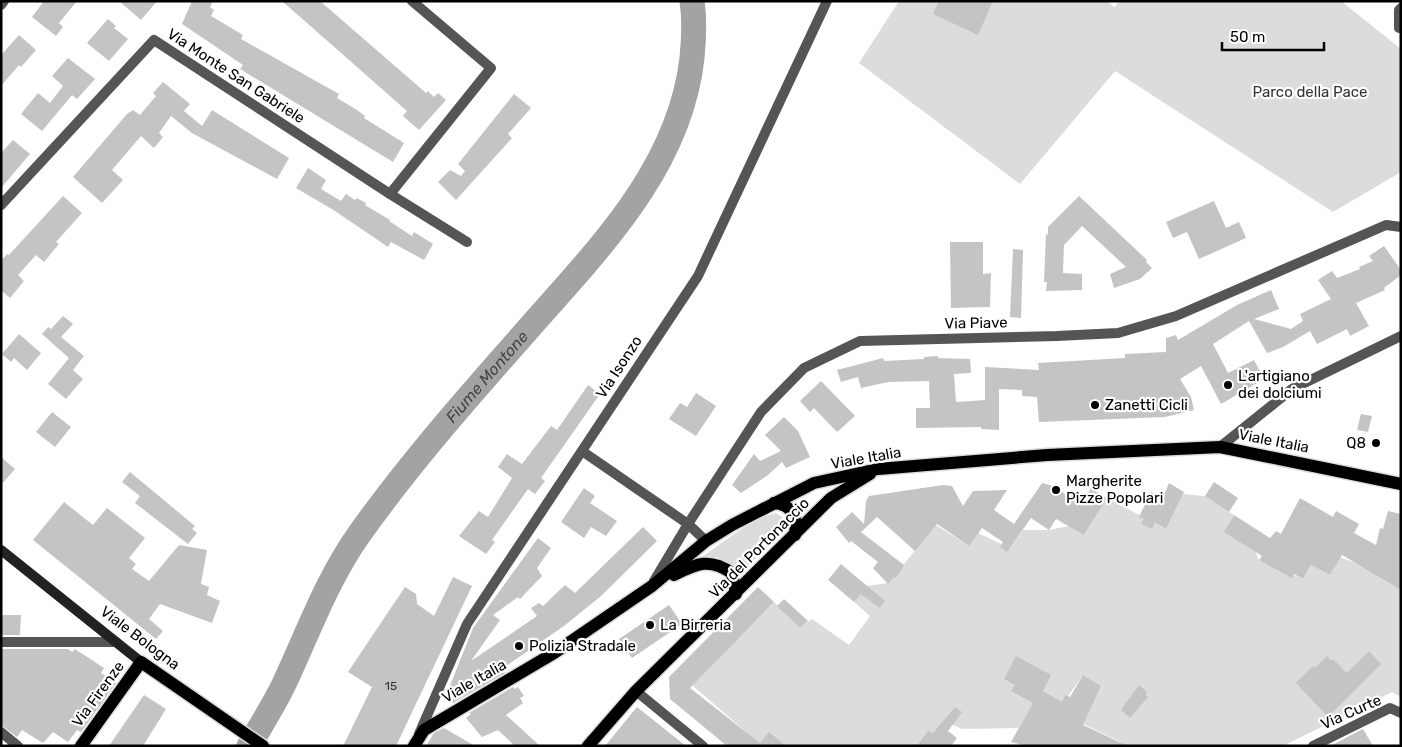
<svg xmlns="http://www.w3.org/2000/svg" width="1402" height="747" font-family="Rubik,sans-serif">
	<rect width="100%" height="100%" fill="#fff"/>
	<!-- green -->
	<g fill="#dcdcdc">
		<path d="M899,1H1107L1114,7L1120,1H1341L1401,49V172L1333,212L1115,71L1020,184L859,63Z"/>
		<path d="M1183,494L1205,496L1234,515L1225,531L1255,551L1259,560L1303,579L1311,565L1330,575L1340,557L1358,564L1401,587V697L1392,692L1283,746H1120L1121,742L1083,724L1101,686L1083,675L1063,703L1041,690L1019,728L962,729L943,721L928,746H747L753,738L692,685L774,602L800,628L812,619L849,645L870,616L854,602L867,586L888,583L936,525L969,546L978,533L1010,548L1023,530H1049L1069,526L1084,535L1107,498L1166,529Z"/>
		<path d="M776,513L782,517L785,524L783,529L739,576L734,569L717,557L699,559C723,543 748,520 776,513Z"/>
	</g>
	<!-- pier -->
	<path fill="#fff" d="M250,711L279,730L269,746H230Z"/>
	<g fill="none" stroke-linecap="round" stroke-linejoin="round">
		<!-- river -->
		<path stroke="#a3a3a3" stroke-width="25" id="s1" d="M249,746C261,725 274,705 284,684C308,633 327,579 360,533C407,467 461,405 515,344C588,259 679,175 692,58C694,38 695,21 692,1"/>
	</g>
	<!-- building -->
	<g fill="#c4c4c4">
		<path d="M44,1H77L59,23L63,27L56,36L32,17Z"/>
		<path d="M119,1H157L141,20Z"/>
		<path d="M192,1H213L210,7L214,10L211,16L243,35L241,39L339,94L337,98L357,110L365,116L364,118L404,143L393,162L240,69L243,65L182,24Z"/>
		<path d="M282,1H320L426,93L428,91L434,97L438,93L446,100L419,130L403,116L407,111Z"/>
		<path d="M939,1H993L978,35L933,14Z"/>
		<path d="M108,19L116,26L114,28L128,39L109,61L87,43Z"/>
		<path d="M19,35L36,50L21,67L19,65L1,86V55Z"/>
		<path d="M68,58L95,79L77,99L72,95L42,131L21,114L38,93L50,103L63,86L52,76Z"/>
		<path d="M163,82L190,104L184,111L202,126L212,110L289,158L277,179L192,133L171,116L159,133L163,137L154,148L141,136L112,170L123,180L102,203L73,177L127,114L133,110L140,115L156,96L153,93Z"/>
		<path d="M514,94L531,108L508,134L512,138L456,200L438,182L450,170L461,176L465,171L458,164Z"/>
		<path d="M13,140L30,154L1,188V153Z"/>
		<path d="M308,168L326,180L321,189L341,201L346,194L355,200L357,198L366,203L365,205L390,220L389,221L412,236L414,232L433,244L424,260L391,242L388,247L335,211L296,188Z"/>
		<path d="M63,196L82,213L56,242L59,244L44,262L36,255L18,275L24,281L10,298L1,290V261L7,254L9,255Z"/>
		<path d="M1079,196L1147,260L1146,262L1152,268L1140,279L1114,288L1110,274L1126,267L1082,226L1064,245L1063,273L1082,274V290L1046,291L1047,282H1044L1046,234L1048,235V227Z"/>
		<path d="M1214,201L1226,228L1239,222L1246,238L1199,259L1187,232L1173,238L1166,222Z"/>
		<path d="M950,242H983V274L991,273L990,307L951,308Z"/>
		<path d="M1384,246L1401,270V275L1384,288L1385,290L1356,303L1369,326L1350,336L1347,329L1317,344L1310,331L1283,347L1267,353L1249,321L1213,344L1228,373L1254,360L1264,379L1221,404L1201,366L1180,379L1191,397L1194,410L1165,417L1039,422L1037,397L1022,396V390L999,389V430L981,429V427L916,428V408H930L929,381L888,382L861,388L858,377L841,382L837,370L883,358L884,361L924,359V357L938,356V358L970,359L971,373L954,374L956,402L985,400V367L1039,370L1038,363L1125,358V354L1166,352V338L1176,335L1178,340L1237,305L1271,290L1279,309L1254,319L1291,329L1303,321L1300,314L1331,299L1318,280L1332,271L1337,278L1360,269L1359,267L1373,261L1369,256Z"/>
		<path d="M1013,249L1023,250L1021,318L1010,317Z"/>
		<path d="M63,316L73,324L61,337L84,356L73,370L83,379L66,399L48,384L69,358L42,334L48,327L51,329Z"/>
		<path d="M19,334L41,353L27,370L14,358L11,362L2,354Z"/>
		<path d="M821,381L855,416L837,432L814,408L810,412L800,401Z"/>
		<path d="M588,385L600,394L541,478L545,481L535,494L528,489L492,540L495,542L486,554L459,536L479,511L488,517L512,478L498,467L507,454L522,464L551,426L557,430Z"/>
		<path d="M696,393L716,406L696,436L669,419L680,403L687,407Z"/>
		<path d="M52,412L71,427L55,447L36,432Z"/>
		<path d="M1361,414L1372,416L1368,432L1357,430Z"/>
		<path d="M784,417L798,431L810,457L786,468L782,462L768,475L741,493L732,485L754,454L760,461L781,451L765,435Z"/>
		<path d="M1,457L15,469L1,485Z"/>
		<path d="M130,472L195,526L192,529L197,533L188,544L135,503L140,496L122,482Z"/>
		<path d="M1214,482L1238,498L1229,512L1205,496Z"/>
		<path d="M1042,483L1050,485L1082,504L1091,488L1107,498L1084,535L1056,519L1049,530L1031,518L1007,552L1000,547L1003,542L982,528L969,546L937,524L915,551L877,517L861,532L904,565L896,578L894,577L888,584L873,568L878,562L851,541L849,543L836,527L852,512L864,524L866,501L869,496L943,485L952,486L963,506L973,491L1007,490L994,510L1014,524Z"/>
		<path d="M1169,483L1184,492L1166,529L1155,523L1152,529L1141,524L1144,519L1139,517L1151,492L1163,497Z"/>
		<path d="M584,488L595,496L590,503L617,521L606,536L591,527L584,538L561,522Z"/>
		<path d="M1300,498L1333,517L1336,511L1359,524L1354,533L1376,545L1380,528L1383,529L1388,511L1401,514V590L1342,555L1330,575L1311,565L1303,579L1294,574L1292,578L1259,560L1262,556L1224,532L1234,515L1270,538L1276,531L1281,534Z"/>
		<path d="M64,502L93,525L107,508L145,538L129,558L136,564L132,569L149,581L179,545L207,550L201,584L209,587L207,595L220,601L212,623L160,604L149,619L163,631L156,639L33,540Z"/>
		<path d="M643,527L657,541L601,596L564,626L502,669L505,673L453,703L445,698L473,628L538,538L551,548L537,568L542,576L520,599L518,597L493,615L500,620L471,661L537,616L531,608L539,603L543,606L565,585L575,593Z"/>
		<path d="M841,564L885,601L880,608L861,594L854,602L828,580Z"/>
		<path d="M453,577L472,586L396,746H343L372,687L348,672L405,587L416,594L417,604L434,616Z"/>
		<path d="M758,587L774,602L690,688L760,743L769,732L786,746H727L670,699L669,677Z"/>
		<path d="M784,599L808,621L800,628L777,606Z"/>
		<path d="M669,605L682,624L632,658L619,639Z"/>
		<path d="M1,615H21L20,635H1Z"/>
		<path d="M1,649H68L72,652L75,649L104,668L101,673L116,683L81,732L77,730L68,742L53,732L43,743L22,730L17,737L1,725Z"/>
		<path d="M1369,651L1381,664L1328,717L1296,683L1313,666L1315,668L1327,656L1332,661L1333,659L1347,673Z"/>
		<path d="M1016,656L1051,675L1043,691L1062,702L1065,695L1070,697L1083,675L1101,686L1083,725L1128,746H1028L1011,742L1033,703L1011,691L1015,685L1004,679Z"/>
		<path d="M1139,685L1147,692L1145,694L1148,697L1130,718L1121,710Z"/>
		<path d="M513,687L515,689L518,687L524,696L520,698L523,703L506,715L540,746H515L498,730L482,737L466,718L471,714L469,713Z"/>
		<path d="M144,695L166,709L143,746H109Z"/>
		<path d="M637,707L686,746H605Z"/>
		<path d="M955,707L962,712L948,731L957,738L951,746H917L928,731L933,733Z"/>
		<path d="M444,728L475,746H426L434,733Z"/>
		<path d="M1363,729L1373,746H1331L1351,735Z"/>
	</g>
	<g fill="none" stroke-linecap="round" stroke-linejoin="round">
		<defs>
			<g id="primary">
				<path d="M774,503C794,505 797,518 795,535"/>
				<path d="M674,575C696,564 709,557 732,573L736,594"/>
				<path d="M81,746L141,662L263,746"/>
				<path d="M414,746L424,730L554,653L652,586L706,541L732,525L814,483L878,469L1047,455L1220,447L1401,484"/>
				<path d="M588,746L636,691L831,498L870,474"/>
			</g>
		</defs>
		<!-- primary casing -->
		<use href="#primary" stroke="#dbdbdb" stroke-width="15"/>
		<!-- street -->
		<g stroke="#555" stroke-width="10">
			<path d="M1,5L4,1"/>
			<path d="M1399,28V10L1401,8"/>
			<path d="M390,194L467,242"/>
			<path d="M1,205L154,40L390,194L491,68L412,1"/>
			<path d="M1220,447L1292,389L1401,336"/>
			<path d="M582,451L688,524L706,541"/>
			<path d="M654,581L688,524L761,412L804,368L860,341L1057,336L1118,333L1176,316L1386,225L1401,227"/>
			<path d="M1,642H116"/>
			<path d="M636,691L703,746"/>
			<path d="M1,732L18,746"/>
			<path d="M419,734L467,624L698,276L827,1"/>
			<path d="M1313,746L1390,708L1401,713"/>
		</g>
		<!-- secondary -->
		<path stroke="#222" stroke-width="10" d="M1,550L141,662"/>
		<!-- primary -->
		<use href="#primary" stroke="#000" stroke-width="12"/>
	</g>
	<!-- markers -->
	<g fill="#000" stroke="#fff" stroke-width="2">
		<circle cx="1228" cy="385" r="5"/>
		<circle cx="1095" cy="405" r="5"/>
		<circle cx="1376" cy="443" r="5"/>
		<circle cx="1056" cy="490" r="5"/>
		<circle cx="650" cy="625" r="5"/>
		<circle cx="519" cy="646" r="5"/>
	</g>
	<g text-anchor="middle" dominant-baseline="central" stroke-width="4.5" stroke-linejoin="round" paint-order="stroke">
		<!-- number labels -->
		<g font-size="12" fill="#313131">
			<text x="391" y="686">15</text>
		</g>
		<!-- street labels -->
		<g font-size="15" fill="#000" stroke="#fff">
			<text transform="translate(236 76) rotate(33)">Via Monte San Gabriele</text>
			<text transform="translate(976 323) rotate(-1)">Via Piave</text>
			<text transform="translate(619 367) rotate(-57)">Via Isonzo</text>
			<text transform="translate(1274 441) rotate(11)">Viale Italia</text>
			<text transform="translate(866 458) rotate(-10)">Viale Italia</text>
			<text transform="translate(759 548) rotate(-45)">Via del Portonaccio</text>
			<text transform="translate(140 638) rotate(37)">Viale Bologna</text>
			<text transform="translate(474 681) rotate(-30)">Viale Italia</text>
			<text transform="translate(98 694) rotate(-54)">Via Firenze</text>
			<text transform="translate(1351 712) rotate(-24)">Via Curte</text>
		</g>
		<!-- park labels -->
		<g font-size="15" fill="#333" stroke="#fff">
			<text x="1310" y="92">Parco della Pace</text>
		</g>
		<!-- poi labels -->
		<g font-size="15" fill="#000" stroke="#fff" text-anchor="start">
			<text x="1238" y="376">L'artigiano<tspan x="1238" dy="17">dei dolciumi</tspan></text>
			<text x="1105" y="405">Zanetti Cicli</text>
			<text x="1366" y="443" text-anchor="end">Q8</text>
			<text x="1066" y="481">Margherite<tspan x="1066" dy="17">Pizze Popolari</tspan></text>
			<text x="660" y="625">La Birreria</text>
			<text x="529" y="646">Polizia Stradale</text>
		</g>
		<!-- water labels -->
		<g font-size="16" font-style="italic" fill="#444" stroke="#fff">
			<text stroke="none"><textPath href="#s1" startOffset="442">Fiume Montone</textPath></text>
		</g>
	</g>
	<!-- border -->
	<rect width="1402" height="747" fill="none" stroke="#000000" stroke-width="5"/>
	<!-- scale -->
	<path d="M1222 42v8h102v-8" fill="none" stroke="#000000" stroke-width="2.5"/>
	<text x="1230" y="42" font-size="15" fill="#000000" stroke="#ffffff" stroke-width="4" paint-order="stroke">50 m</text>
</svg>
